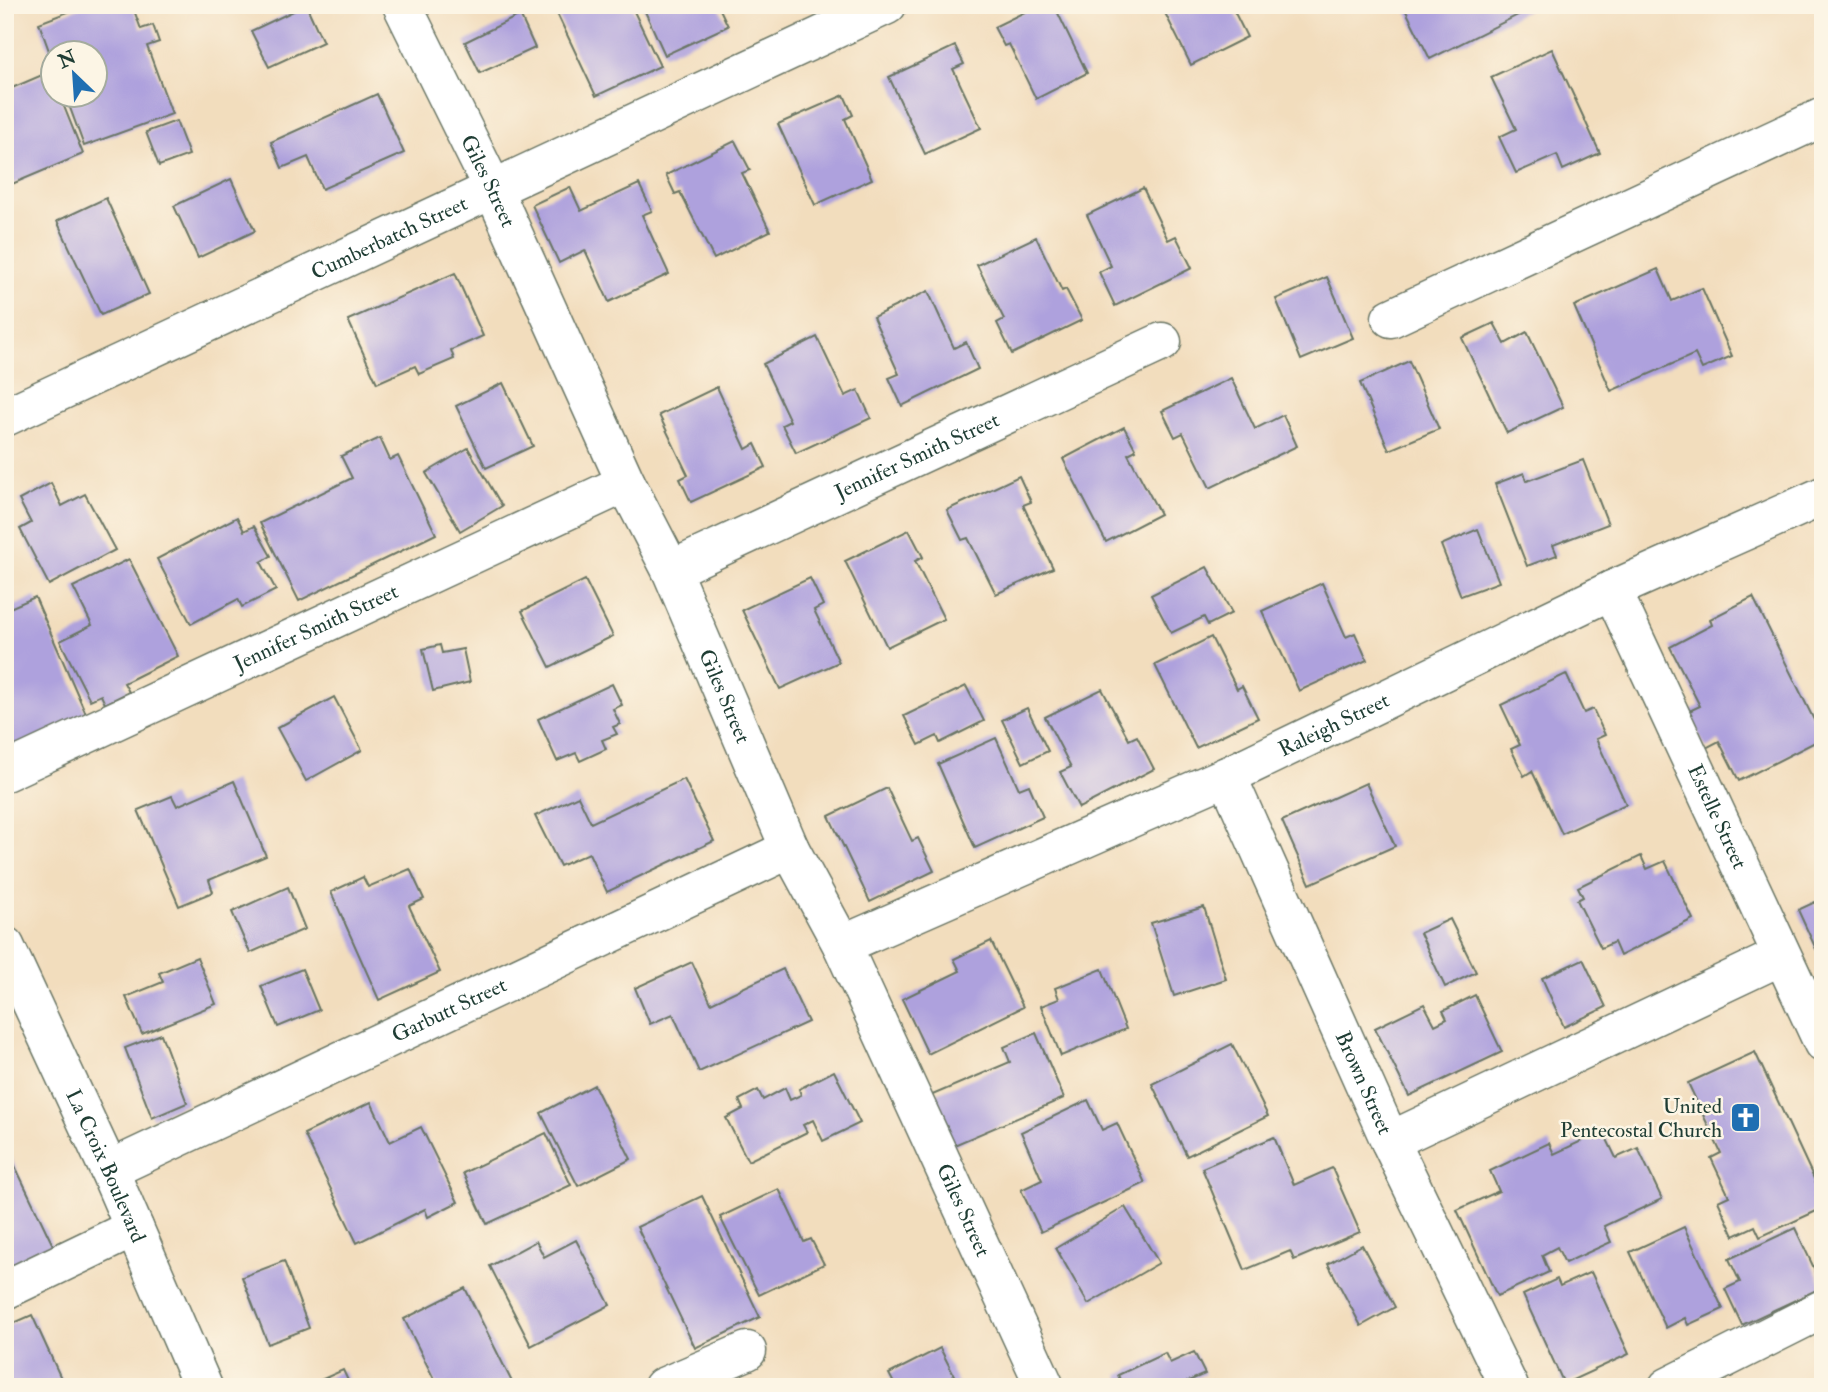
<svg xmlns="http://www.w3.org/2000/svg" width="1828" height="1392" font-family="'IM FELL Double Pica',serif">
	<rect width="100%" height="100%" fill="#fcf5e5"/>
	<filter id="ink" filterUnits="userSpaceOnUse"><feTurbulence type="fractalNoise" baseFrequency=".0143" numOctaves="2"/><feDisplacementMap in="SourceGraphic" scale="14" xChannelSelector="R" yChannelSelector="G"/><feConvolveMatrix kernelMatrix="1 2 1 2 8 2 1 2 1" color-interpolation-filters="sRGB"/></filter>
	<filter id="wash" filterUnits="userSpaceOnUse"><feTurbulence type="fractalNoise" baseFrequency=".00686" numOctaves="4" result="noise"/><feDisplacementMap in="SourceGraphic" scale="28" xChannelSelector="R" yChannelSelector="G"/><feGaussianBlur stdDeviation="1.57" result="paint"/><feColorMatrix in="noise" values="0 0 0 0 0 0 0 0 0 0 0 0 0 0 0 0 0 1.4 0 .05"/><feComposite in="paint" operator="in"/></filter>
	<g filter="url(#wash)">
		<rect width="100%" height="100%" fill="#f2ddbd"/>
		<g id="blocks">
			<!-- building -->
			<g fill="#aea1dd">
				<path d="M86,5H132L141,29L153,25L159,42L147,46L172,114L84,146L65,94H94V52H52V59L39,23Z"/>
				<path d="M306,5L323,42L269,67L251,31Z"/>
				<path d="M553,5H631L660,66L596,96Z"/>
				<path d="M642,5H718L728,26L665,55Z"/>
				<path d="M1039,5H1054L1087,73L1036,99L1009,44L1004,46L994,27Z"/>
				<path d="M1161,5H1231L1247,37L1191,65Z"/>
				<path d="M1403,5H1538L1430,59Z"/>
				<path d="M520,15L535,48L480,73L465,42Z"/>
				<path d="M955,46L964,64L953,69L981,128L925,154L889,77Z"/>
				<path d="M1552,49L1600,153L1563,170L1557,155L1516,173L1499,137L1516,129L1491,77Z"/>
				<path d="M49,72L52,80V94H59L83,154L5,187V91Z"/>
				<path d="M377,94L404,153L322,189L308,157L282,168L271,142Z"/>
				<path d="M844,95L853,115L845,119L872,179L815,205L778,124Z"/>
				<path d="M176,121L189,155L159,166L146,132Z"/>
				<path d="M735,141L750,170L742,173L770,231L714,259L680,192L675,194L666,175Z"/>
				<path d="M231,179L255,231L198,258L174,206Z"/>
				<path d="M639,184L652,211L642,215L669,274L609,302L585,250L559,263L532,205L570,187L581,211Z"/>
				<path d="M1143,188L1168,240L1176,236L1192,268L1115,306L1099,272L1111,266L1087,215Z"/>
				<path d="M106,198L149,294L101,315L57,221Z"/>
				<path d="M1036,237L1062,291L1066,289L1082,320L1012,354L997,323L1004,319L977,265Z"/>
				<path d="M1658,269L1672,301L1702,288L1732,356L1702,369L1695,354L1611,391L1574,306Z"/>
				<path d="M455,273L483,336L451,350L454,359L419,374L415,366L377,383L348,320Z"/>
				<path d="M1327,277L1353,338L1301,360L1276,299Z"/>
				<path d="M928,291L954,348L966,342L978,369L902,406L889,378L899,374L873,317Z"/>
				<path d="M1494,323L1505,344L1527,332L1563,407L1507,433L1462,338Z"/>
				<path d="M817,337L845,396L858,390L871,418L796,453L782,425L790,421L763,364Z"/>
				<path d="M1409,361L1439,429L1389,450L1360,383Z"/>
				<path d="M1231,378L1255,429L1283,415L1297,446L1210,488L1183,433L1175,437L1162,411Z"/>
				<path d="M503,383L533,446L486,468L456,406Z"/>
				<path d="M717,387L746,449L755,444L766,467L691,502L680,479L688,475L659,415Z"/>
				<path d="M1124,427L1136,450L1128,454L1160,514L1106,542L1063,459Z"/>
				<path d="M380,438L390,460L398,456L436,534L299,601L260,523L352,478L341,456Z"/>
				<path d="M468,448L502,506L460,531L426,473Z"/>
				<path d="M1583,460L1608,524L1553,545L1557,555L1527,566L1495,484L1524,473L1527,481Z"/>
				<path d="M1019,476L1031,502L1023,505L1053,568L996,594L968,538L962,540L947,510Z"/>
				<path d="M51,483L62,506L85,494L115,550L49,585L20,529L31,523L19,500Z"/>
				<path d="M237,517L244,531L254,526L271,556L261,562L276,590L242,607L238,599L191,624L157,559Z"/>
				<path d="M1478,529L1499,582L1461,596L1441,545Z"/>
				<path d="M909,530L923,557L915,561L944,619L887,647L845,561Z"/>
				<path d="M129,559L178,656L124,683L129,692L105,704L101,695L90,700L60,641L92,625L73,587Z"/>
				<path d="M1207,567L1232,613L1208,625L1204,617L1171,633L1151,595Z"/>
				<path d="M810,578L823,605L814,610L839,662L780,689L742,610Z"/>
				<path d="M585,580L613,636L550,667L522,611Z"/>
				<path d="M1322,583L1346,637L1355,633L1367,660L1299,691L1262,611Z"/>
				<path d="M35,597L87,716L5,752V610Z"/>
				<path d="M1753,597L1823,738L1739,781L1719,741L1706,748L1687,712L1700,706L1670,647L1712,625L1710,619Z"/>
				<path d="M1211,637L1237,689L1242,686L1258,718L1196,748L1155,665Z"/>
				<path d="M440,645L442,653L463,649L470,682L433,691L423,649Z"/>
				<path d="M1566,674L1584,713L1593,709L1605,735L1596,739L1626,804L1562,834L1532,771L1524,776L1511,749L1520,745L1501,705Z"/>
				<path d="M612,684L622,705L613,709L620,724L613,727L617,734L602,740L606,749L580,761L576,753L557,761L538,719Z"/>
				<path d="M966,686L984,721L940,743L937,736L919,745L904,716Z"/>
				<path d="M1102,689L1129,740L1137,736L1154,769L1079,808L1060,772L1071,767L1045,717Z"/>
				<path d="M334,697L362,750L306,781L277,728Z"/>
				<path d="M1027,708L1048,751L1023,763L1002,720Z"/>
				<path d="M996,738L1019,789L1029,785L1043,817L975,848L938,764Z"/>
				<path d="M684,779L714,841L607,892L589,853L560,866L535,816L578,796L591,823Z"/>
				<path d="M234,781L266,856L209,880L213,892L179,906L138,810L172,796L177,806Z"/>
				<path d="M1366,783L1395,846L1310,884L1282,821Z"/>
				<path d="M887,788L912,841L918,838L934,871L870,902L829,816Z"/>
				<path d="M1641,856L1647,869L1665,861L1693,919L1620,956L1614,942L1601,948L1577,900L1583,897L1578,887Z"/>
				<path d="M410,869L424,899L409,906L440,972L379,1000L331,892L363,877L368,887Z"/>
				<path d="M288,887L305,929L250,953L232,912Z"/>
				<path d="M1815,902L1819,911L1823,909V946L1816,949L1798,910Z"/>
				<path d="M1204,907L1226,979L1174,996L1151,923Z"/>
				<path d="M1450,919L1476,972L1445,987L1420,933Z"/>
				<path d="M991,941L1023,1007L928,1054L902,999L960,971L954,959Z"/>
				<path d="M197,957L216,1004L142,1034L126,997L163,982L159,973Z"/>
				<path d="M1583,959L1606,1007L1564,1027L1542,978Z"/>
				<path d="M692,962L711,1003L783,969L808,1022L699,1072L673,1014L650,1024L635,988Z"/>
				<path d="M302,969L319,1010L278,1027L261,986Z"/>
				<path d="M1102,969L1126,1029L1061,1056L1041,1006L1059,999L1055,988Z"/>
				<path d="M1475,995L1502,1052L1409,1096L1375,1028L1424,1004L1435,1025L1447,1019L1443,1011Z"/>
				<path d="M1036,1033L1064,1098L952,1146L930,1096L1010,1062L1004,1047Z"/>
				<path d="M161,1034L187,1103L152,1118L125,1048Z"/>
				<path d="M1232,1044L1268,1116L1187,1156L1152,1084Z"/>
				<path d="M1755,1052L1823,1198V1208L1760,1237L1755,1226L1734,1236L1718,1201L1729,1196L1711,1158L1721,1153L1688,1083Z"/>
				<path d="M834,1071L860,1123L823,1141L813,1120L803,1125L807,1132L748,1161L726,1118L743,1109L739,1100L758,1090L763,1100L785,1088L790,1100L801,1095L799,1089Z"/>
				<path d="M594,1085L631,1159L578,1186L541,1113Z"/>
				<path d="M1088,1100L1102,1130L1117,1123L1145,1183L1041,1232L1021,1190L1042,1180L1021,1132Z"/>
				<path d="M371,1102L390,1142L421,1127L458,1202L428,1217L425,1209L357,1243L304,1134Z"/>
				<path d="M1603,1131L1616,1158L1638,1148L1662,1199L1604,1226L1611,1242L1565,1263L1557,1247L1542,1255L1549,1272L1497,1296L1457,1210L1499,1191L1490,1171L1549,1143L1554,1154Z"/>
				<path d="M546,1133L571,1185L487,1224L463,1173Z"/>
				<path d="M1274,1137L1294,1185L1332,1168L1360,1232L1294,1260L1290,1251L1245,1270L1202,1168Z"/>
				<path d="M5,1145L59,1258L5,1283Z"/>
				<path d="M779,1189L804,1242L811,1239L824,1264L759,1295L720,1217Z"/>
				<path d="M702,1196L760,1317L695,1348L637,1227Z"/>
				<path d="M1125,1207L1159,1263L1088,1304L1056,1248Z"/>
				<path d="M1684,1227L1723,1309L1688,1325L1685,1318L1666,1328L1630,1252Z"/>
				<path d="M1795,1228L1823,1287L1742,1325L1725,1289L1740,1282L1729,1259Z"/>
				<path d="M576,1240L610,1305L531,1346L490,1266L536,1241L544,1257Z"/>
				<path d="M1362,1245L1395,1307L1361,1326L1328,1264Z"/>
				<path d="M284,1261L309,1328L268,1344L242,1277Z"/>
				<path d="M1591,1272L1629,1354L1564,1384L1523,1295L1557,1279L1560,1286Z"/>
				<path d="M465,1288L514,1386L512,1387H438L404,1319Z"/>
				<path d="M32,1315L65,1387H5V1327Z"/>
				<path d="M940,1348L960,1387H896L889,1374Z"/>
				<path d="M1194,1352L1205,1374L1179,1385L1180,1387H1123L1118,1375L1165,1353L1170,1363Z"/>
				<path d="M343,1370L351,1387H305Z"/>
			</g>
		</g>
	</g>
	<g filter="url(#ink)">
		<use href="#blocks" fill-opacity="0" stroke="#697564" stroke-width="2"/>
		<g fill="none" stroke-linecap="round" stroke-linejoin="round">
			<defs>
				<g id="minor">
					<path id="s1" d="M402,5L493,189L626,483L671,570L790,849L842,945L1045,1387"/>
					<path d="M1391,318L1823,117"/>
					<path id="s2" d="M5,417L887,5"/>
					<path id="s3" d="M671,570L1162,342"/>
					<path id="s4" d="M1612,590L1823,1043"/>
					<path id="s5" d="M5,772L626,483"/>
					<path id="s6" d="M1227,776L1390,1141L1509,1387"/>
					<path id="s7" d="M842,945L1227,776L1612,590L1823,496"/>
					<path id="s8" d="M5,946L109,1170L203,1387"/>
					<path d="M1390,1141L1781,956"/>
					<path id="s9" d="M109,1170L790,849"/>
					<path d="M5,1290L134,1228"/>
					<path d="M663,1387L747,1351"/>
					<path d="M1668,1387L1823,1309"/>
				</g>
			</defs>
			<!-- minor casing -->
			<use href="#minor" stroke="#697564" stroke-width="41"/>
			<!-- minor -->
			<use href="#minor" stroke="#fff" stroke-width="38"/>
		</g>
	</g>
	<!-- icons -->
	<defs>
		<symbol id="church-square" viewBox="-11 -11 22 22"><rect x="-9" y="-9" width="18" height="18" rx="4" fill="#1f6fb2" stroke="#fcf5e5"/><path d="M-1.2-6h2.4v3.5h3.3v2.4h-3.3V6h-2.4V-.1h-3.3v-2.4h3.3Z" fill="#fff"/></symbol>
	</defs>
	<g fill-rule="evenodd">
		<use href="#church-square" x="1728" y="1100" width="35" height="35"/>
	</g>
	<g text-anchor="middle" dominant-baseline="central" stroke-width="5" stroke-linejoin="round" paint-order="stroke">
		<!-- street labels -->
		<g font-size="21" fill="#1f3d34" stroke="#fcf5e5">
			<text stroke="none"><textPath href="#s1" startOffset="196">Giles Street</textPath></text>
			<text stroke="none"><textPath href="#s2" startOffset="424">Cumberbatch Street</textPath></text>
			<text stroke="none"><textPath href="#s3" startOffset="271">Jennifer Smith Street</textPath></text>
			<text stroke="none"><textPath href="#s5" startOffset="343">Jennifer Smith Street</textPath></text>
			<text stroke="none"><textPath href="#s1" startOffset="763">Giles Street</textPath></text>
			<text stroke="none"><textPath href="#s7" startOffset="539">Raleigh Street</textPath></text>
			<text stroke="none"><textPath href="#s4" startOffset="250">Estelle Street</textPath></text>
			<text stroke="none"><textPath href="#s9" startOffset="376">Garbutt Street</textPath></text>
			<text stroke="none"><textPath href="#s6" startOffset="336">Brown Street</textPath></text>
			<text stroke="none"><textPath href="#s8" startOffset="242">La Croix Boulevard</textPath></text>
			<text stroke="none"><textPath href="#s1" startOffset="1330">Giles Street</textPath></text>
		</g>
		<!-- poi labels -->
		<g font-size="21" fill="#1f3d34" stroke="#fcf5e5" text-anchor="end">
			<text x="1722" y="1106">United<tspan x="1722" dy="24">Pentecostal Church</tspan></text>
		</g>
	</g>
	<!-- margin -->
	<rect width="1828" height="1392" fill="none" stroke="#fcf5e5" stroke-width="28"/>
	<!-- north arrow -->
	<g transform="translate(74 74) rotate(335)"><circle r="33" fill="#fcf5e5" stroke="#a4ab9e" stroke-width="2"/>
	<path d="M0-5L12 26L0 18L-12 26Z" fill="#1f6fb2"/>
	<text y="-10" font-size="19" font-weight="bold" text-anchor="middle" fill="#1f3d34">N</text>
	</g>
</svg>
